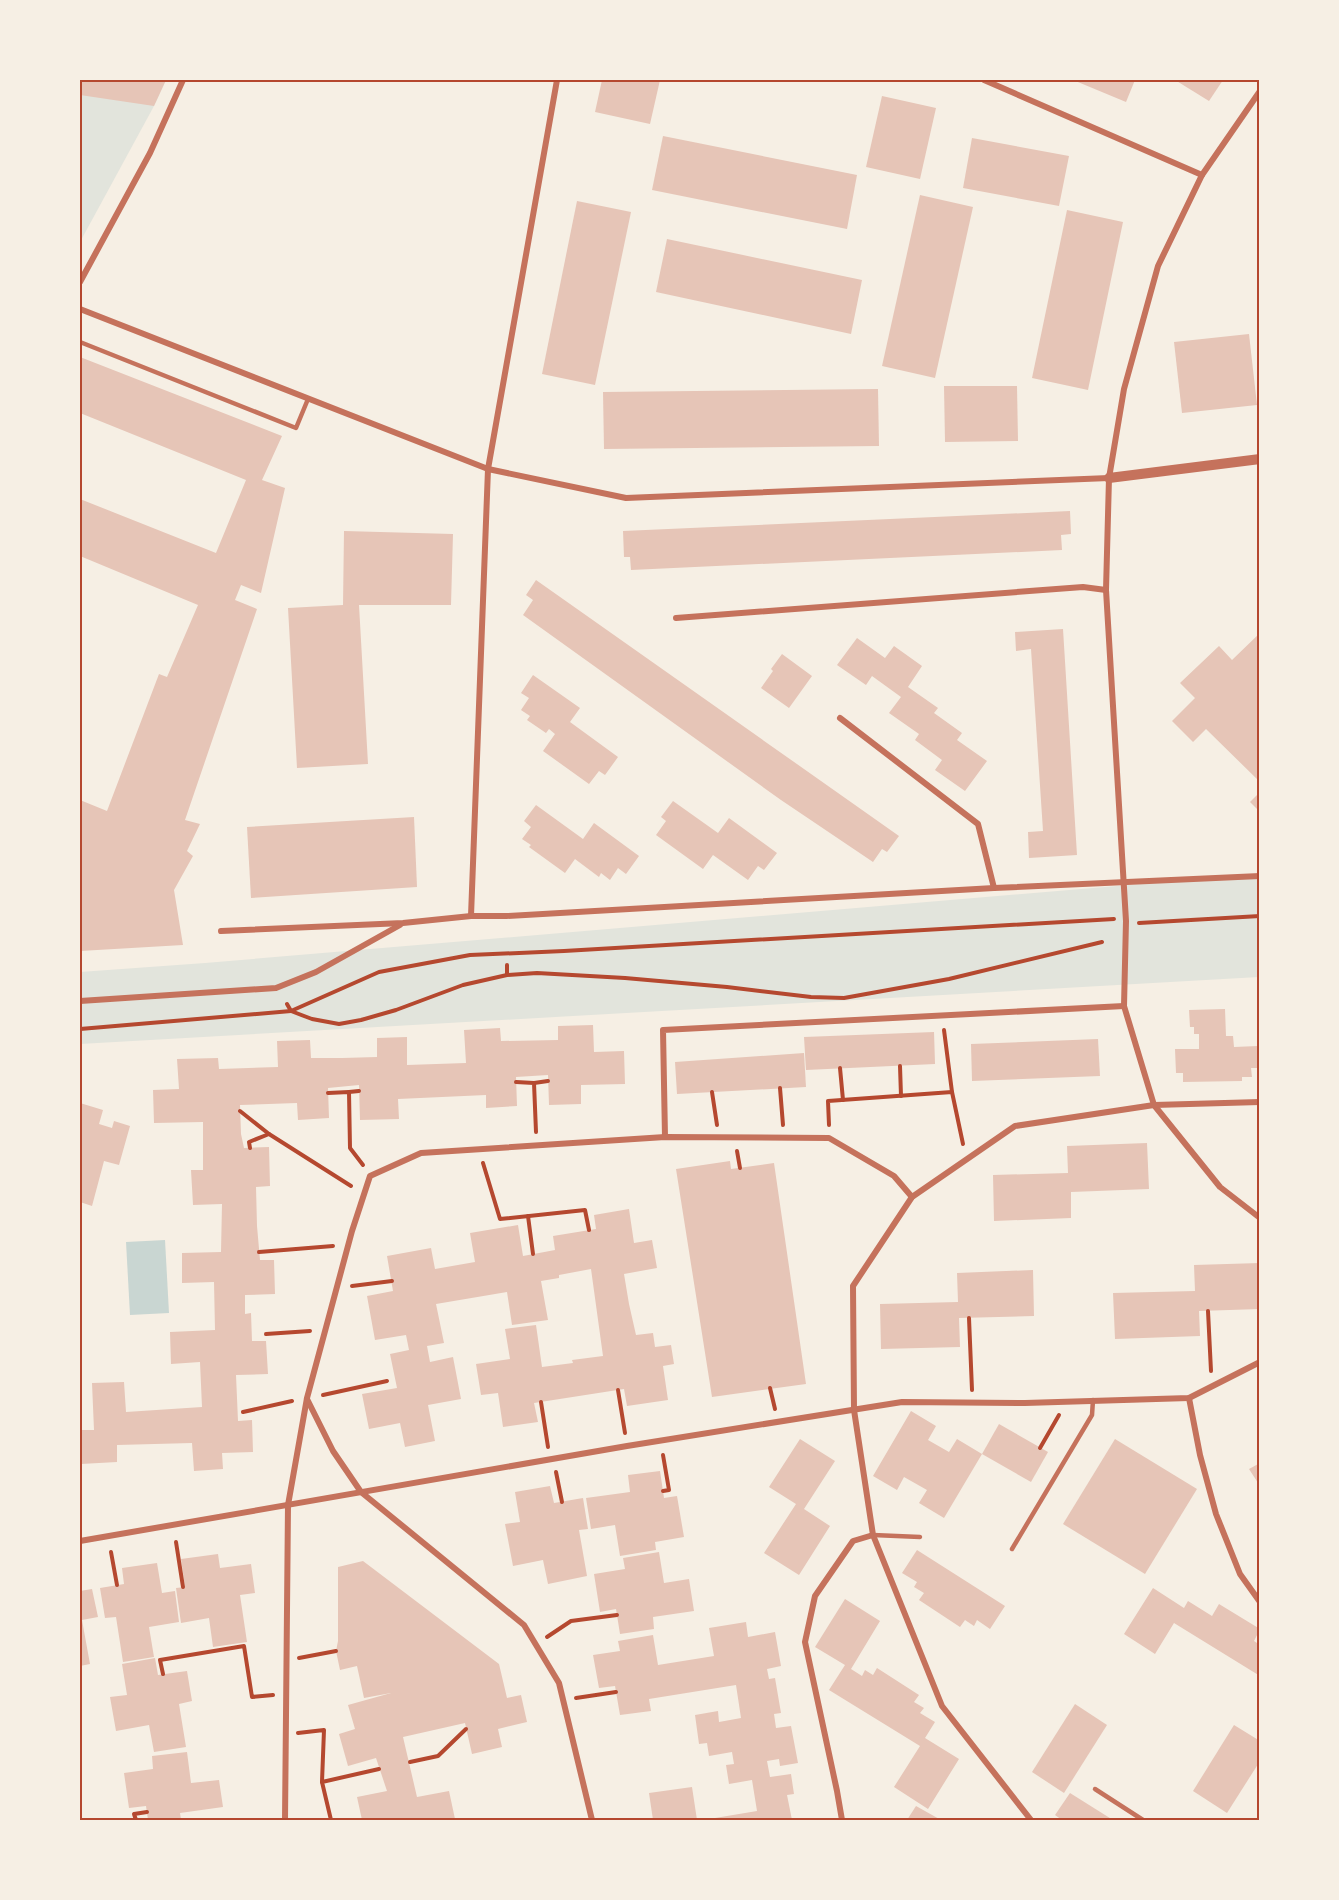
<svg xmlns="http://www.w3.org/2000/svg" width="1339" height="1900" font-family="'Work Sans',sans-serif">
	<rect width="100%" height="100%" fill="#f6efe4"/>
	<!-- green -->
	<g fill="#e2e4dc">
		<path d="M80,80H166L154,106L80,242Z"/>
		<path d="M1259,874V977L80,1044V972L205,963Z"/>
	</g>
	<!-- water -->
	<path fill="#c9d6d2" d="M165,1240L169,1313L130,1315L126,1242Z"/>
	<!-- building -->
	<g fill="#e6c5b7">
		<path d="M80,80H166L154,106L80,95Z"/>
		<path d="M602,80H660L650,124L595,112Z"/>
		<path d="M1073,80H1135L1126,102Z"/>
		<path d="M1175,80H1223L1209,101Z"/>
		<path d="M882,96L936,108L920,179L866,167Z"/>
		<path d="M663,136L857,175L847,229L652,190Z"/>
		<path d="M972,138L1069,156L1059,206L963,188Z"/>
		<path d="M920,195L973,207L935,378L882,366Z"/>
		<path d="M577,201L631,212L595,385L542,374Z"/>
		<path d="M1067,210L1123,222L1088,390L1032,378Z"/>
		<path d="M667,239L862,280L851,334L656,292Z"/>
		<path d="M1249,334L1257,405L1182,413L1174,342Z"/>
		<path d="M80,357L282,436L262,480L285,488L261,593L241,585L235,600L257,609L185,820L200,824L187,851L193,856L174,890L183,945L80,951V800L107,811L159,674L167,677L198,605L80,556V499L216,553L246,480L80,413Z"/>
		<path d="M944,386H1017L1018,441L945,442Z"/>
		<path d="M878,389L879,446L604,449L603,392Z"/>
		<path d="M1070,511L1071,534L1061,535L1062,550L631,570L630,557H624L623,531Z"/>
		<path d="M344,531L453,534L451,605H359L368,764L297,768L288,608L343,605Z"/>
		<path d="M536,580L804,769L899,836L887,852L882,849L873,862L781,800L523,615L533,600L526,595Z"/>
		<path d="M1063,629L1077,855L1029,858L1028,832L1043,831L1031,649L1016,651L1015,632Z"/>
		<path d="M1260,633V782L1206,729L1193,742L1172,721L1195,698L1180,683L1219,646L1232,660Z"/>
		<path d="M857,638L885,658L894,646L922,666L908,687L938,708L934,713L962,733L957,740L987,761L965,791L935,770L942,760L915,740L919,734L889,713L901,697L872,676L866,685L837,665Z"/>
		<path d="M782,654L812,676L789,708L761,688L773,671L771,669Z"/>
		<path d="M533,675L580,708L570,722L618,757L605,775L599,771L589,784L543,751L555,734L549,729L546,733L527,720L530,716L521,710L529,698L521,693Z"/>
		<path d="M1260,792V812L1250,802Z"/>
		<path d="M673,801L718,833L729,818L777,853L764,870L758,866L748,880L713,855L703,869L656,835L666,821L661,817Z"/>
		<path d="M536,805L583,839L594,823L639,856L626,874L618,868L610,880L601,873L599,877L575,859L565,873L529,847L531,845L522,839L531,827L524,821Z"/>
		<path d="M414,817L417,887L251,898L247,827Z"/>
		<path d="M1225,1009L1226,1036H1233L1234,1047L1258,1046V1068H1251L1252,1077H1242V1081L1183,1082V1073H1176L1175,1049H1199V1034H1194V1027H1190L1189,1010Z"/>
		<path d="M593,1025L594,1052L624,1051L625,1084L581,1085V1104L549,1105L548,1075L516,1077L517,1106L486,1108V1095L398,1099L399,1119L360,1120L359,1085L328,1088L329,1118L298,1120L297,1103L240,1105L241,1134L244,1148L269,1147L270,1186L256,1187L257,1226L260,1260H274L275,1294L245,1295V1314L251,1313L252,1341H266L268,1374L236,1375L238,1421L252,1420L253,1452L222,1453L223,1469L194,1471L192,1443L117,1445V1462L81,1464L80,1430H94L92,1383L124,1382L126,1412L202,1407L200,1362L171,1364L170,1332L215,1330L214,1282L182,1283V1253L221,1252L222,1204L193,1205L191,1170H203V1122L154,1123L153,1090L179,1089L177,1059L218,1058L219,1069L278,1067L277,1041L310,1040L311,1058H342L377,1057V1038L407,1037V1065L466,1063L464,1030L500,1028L501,1041L558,1040V1026Z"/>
		<path d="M934,1032L935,1064L806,1070L804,1037Z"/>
		<path d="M1098,1039L1100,1076L972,1081L971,1044Z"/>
		<path d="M804,1053L806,1087L677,1094L675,1062Z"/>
		<path d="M80,1103L103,1110L99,1124L112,1128L114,1121L130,1126L119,1165L104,1161L92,1206L80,1202Z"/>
		<path d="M1147,1143L1149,1189L1071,1192V1218L994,1221L993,1175L1068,1173L1067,1146Z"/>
		<path d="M730,1161L731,1169L774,1163L806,1384L712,1397L676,1169Z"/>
		<path d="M629,1209L634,1243L652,1240L657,1268L624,1274L629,1304L636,1335L653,1333L655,1347L671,1345L674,1364L663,1366L668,1400L627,1406L624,1389L534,1403L538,1422L503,1427L498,1393L481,1395L476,1364L510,1359L505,1329L536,1325L542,1367L573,1363L572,1360L603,1356L591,1269L559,1275V1278L541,1281L548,1320L512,1325L507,1292L436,1304L444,1343L427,1346L430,1362L453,1357L461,1399L428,1405L435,1441L405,1447L400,1423L369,1429L362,1394L397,1388L390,1354L409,1350L406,1335L375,1340L367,1296L393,1291L387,1256L431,1248L435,1269L475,1262L470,1233L518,1225L523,1256L555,1250L553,1236L596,1229L594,1215Z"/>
		<path d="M1260,1263V1309L1199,1311L1200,1336L1115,1339L1113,1293L1195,1291L1194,1265Z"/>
		<path d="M1033,1270L1034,1316L959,1318L960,1347L881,1349L880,1304L958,1302L957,1273Z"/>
		<path d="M911,1411L936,1426L928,1440L949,1452L957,1439L982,1454L944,1518L919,1503L927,1490L904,1477L897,1490L873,1476Z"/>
		<path d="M999,1424L1048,1452L1031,1482L982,1454Z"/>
		<path d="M800,1439L835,1461L804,1509L830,1526L799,1575L764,1553L796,1504L769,1487Z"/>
		<path d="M1115,1439L1197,1489L1145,1574L1063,1524Z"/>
		<path d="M1260,1463V1486L1249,1469Z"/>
		<path d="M660,1471L664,1498L677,1496L684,1537L655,1542L656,1550L620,1556L615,1525L591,1529L586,1498L630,1492L628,1475Z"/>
		<path d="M550,1486L554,1503L583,1498L588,1529L579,1530L587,1576L548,1584L543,1560L513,1566L505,1524L520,1522L515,1492Z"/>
		<path d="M917,1550L1005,1606L990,1629L977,1620L974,1626L965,1620L960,1627L919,1600L924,1593L914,1587L917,1582L902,1573Z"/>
		<path d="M659,1552L664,1583L689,1579L694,1611L653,1617L654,1629L620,1634L616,1609L600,1612L594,1574L625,1569L623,1558Z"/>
		<path d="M218,1554L220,1568L251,1564L255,1593L240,1595L247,1642L213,1647L209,1618L181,1623L176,1588L185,1587L181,1559Z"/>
		<path d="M363,1561L499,1664L507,1698L521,1695L527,1722L498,1729L502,1747L472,1754L465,1723L403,1737L417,1797L449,1791L455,1819L446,1820H362L357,1797L387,1791L376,1758L348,1766L339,1734L355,1729L348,1705L391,1693L364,1698L357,1666L340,1670L336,1651L338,1641V1567Z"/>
		<path d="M157,1563L162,1593L175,1591L179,1622L149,1627L154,1657L123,1662L116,1617L105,1618L100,1588L124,1584L122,1568Z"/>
		<path d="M1153,1588L1184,1608L1188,1601L1212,1616L1219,1604L1260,1629L1254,1641L1260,1645V1676L1174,1623L1155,1654L1124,1634Z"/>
		<path d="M92,1589L98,1617L82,1620L90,1664L80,1666V1591Z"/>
		<path d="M845,1599L880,1621L851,1669L862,1676L865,1670L873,1675L877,1668L919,1695L914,1702L924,1708L920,1713L935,1722L925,1738L959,1759L928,1809L894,1787L920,1746L829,1690L845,1665L815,1647Z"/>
		<path d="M746,1622L748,1637L775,1632L781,1666L767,1669L769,1679L775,1678L781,1713L774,1714L776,1728L791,1726L798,1763L780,1766L779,1759L767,1761L770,1777L791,1774L794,1794L787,1795L792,1820H703L757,1811L752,1780L729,1784L726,1765L734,1764L732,1752L709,1756L707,1743L699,1744L695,1715L718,1711L719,1722L741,1718L736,1685L649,1699L651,1711L620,1715L615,1686L599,1688L593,1655L620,1651L618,1641L653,1635L658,1665L714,1656L709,1628Z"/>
		<path d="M155,1658L158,1675L187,1671L192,1701L179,1704L186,1747L154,1752L149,1725L116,1731L110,1697L127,1695L122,1664Z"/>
		<path d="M1075,1704L1107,1725L1064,1793L1032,1772Z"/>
		<path d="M1234,1725L1260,1741V1761L1227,1813L1193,1791Z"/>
		<path d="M187,1752L191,1783L219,1780L223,1807L180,1813L181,1820H148L146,1806L129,1808L124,1773L153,1769L152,1756Z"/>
		<path d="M692,1787L697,1820H653L649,1793Z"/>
		<path d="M1070,1793L1113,1820H1062L1055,1815Z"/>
		<path d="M916,1806L941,1820H907Z"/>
	</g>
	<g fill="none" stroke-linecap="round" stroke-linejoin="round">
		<!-- path -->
		<g stroke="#b5482f" stroke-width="4">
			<path d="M1139,923L1260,916"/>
			<path d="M507,965V975"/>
			<path d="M287,1004L291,1011L312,1019L339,1024L361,1020L396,1010L463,985L507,975L537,973L625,978L727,987L811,997L844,998L949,979L1102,942"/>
			<path d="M80,1029L291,1011L379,972L470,955L564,951L1114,919"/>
			<path d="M944,1030L952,1092"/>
			<path d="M900,1066L901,1096"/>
			<path d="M840,1068L843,1100"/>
			<path d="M516,1082L534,1083L536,1132"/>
			<path d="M534,1083L548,1081"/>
			<path d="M780,1088L783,1125"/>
			<path d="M349,1092L359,1091"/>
			<path d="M712,1092L717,1125"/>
			<path d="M328,1093L349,1092L350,1148L363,1165"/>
			<path d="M240,1111L269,1134"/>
			<path d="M829,1125L828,1101L952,1092L963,1144"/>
			<path d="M250,1148L249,1142L269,1134L351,1186"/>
			<path d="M737,1151L740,1168"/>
			<path d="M483,1163L500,1219L585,1210L589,1230"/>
			<path d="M528,1216L533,1254"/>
			<path d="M259,1252L333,1246"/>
			<path d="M352,1286L392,1281"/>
			<path d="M1208,1311L1211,1371"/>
			<path d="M969,1318L972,1390"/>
			<path d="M266,1334L310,1331"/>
			<path d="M770,1388L775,1409"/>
			<path d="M618,1390L625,1433"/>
			<path d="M323,1395L387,1381"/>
			<path d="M541,1402L548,1447"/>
			<path d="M243,1412L292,1401"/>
			<path d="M1040,1448L1059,1415"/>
			<path d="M556,1472L562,1502"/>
			<path d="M663,1491L669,1490L663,1455"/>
			<path d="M176,1542L183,1587"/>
			<path d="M111,1552L117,1585"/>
			<path d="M547,1637L571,1621L617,1615"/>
			<path d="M299,1658L336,1651"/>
			<path d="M163,1674L160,1660L244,1646L252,1697L273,1695"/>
			<path d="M576,1698L616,1692"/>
			<path d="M298,1733L324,1730L322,1782"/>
			<path d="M410,1762L438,1756L466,1729"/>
			<path d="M136,1820L134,1814L147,1812"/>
			<path d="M331,1820L322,1782L379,1769"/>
		</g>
		<!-- service -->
		<g stroke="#c5725c" stroke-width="4.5">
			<path d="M80,342L296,428L308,399"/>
			<path d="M873,1535L920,1537"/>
			<path d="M1012,1549L1092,1415L1093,1400"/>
			<path d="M1095,1789L1143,1820"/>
		</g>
		<!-- minor -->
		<g stroke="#c5725c" stroke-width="6">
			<path d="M984,80L1202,175"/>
			<path d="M1260,91L1202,175L1158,266L1124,389L1109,478L1106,590L1126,921L1124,1006L1154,1105L1220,1187L1260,1218"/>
			<path d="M80,282L150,153L183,80"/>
			<path d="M80,309L488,469L626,498L1109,478"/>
			<path d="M676,618L1083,587L1106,590"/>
			<path d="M840,718L978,824L994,888"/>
			<path d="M471,916L488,469L557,80"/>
			<path d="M221,931L403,923L471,916H506L994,888L1260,876"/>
			<path d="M80,1001L276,988L316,972L400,925"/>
			<path d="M665,1137L663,1030L1124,1006"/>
			<path d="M1189,1398L1200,1455L1216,1514L1240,1574L1260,1602"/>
			<path d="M307,1399L333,1451L361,1492L524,1625L559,1683L592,1820"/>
			<path d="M80,1541L627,1446L902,1402L1025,1403L1189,1398L1260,1362"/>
			<path d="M285,1820L288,1505L307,1398L352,1231L370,1176L421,1153L665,1137L829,1138L894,1176L912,1197"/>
			<path d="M842,1820L837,1791L805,1642L815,1596L853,1541L873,1535"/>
			<path d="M1031,1820L942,1706L873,1535L854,1410L853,1286L912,1197L1015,1126L1154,1105L1260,1102"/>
		</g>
		<!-- tertiary -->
		<path stroke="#c5725c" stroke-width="10" d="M1109,478L1260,459"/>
	</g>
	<!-- border -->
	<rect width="1339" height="1900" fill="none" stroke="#f6efe4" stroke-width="162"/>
	<rect x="81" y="81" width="1177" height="1738" fill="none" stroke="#b5482f" stroke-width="2"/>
</svg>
